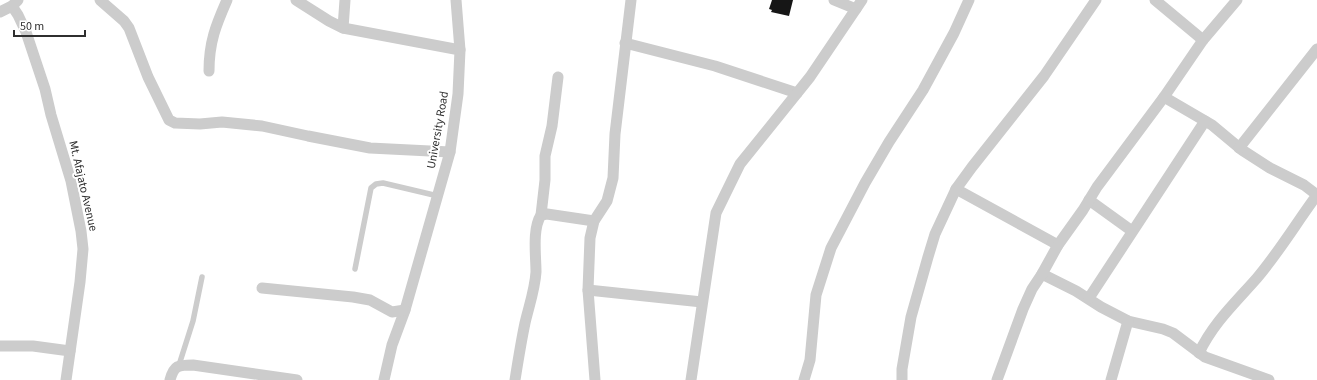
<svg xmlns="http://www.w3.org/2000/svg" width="1317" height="380" font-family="'Source Sans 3',sans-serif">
	<rect width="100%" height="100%" fill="#fff"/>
	<!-- building -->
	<path fill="#161616" d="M772,0H793L789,16L771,12L772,10L769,9Z"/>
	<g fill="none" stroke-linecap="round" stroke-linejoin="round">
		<!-- service -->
		<g stroke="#ccc" stroke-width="5.5">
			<path d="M355,269L371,188L376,184L383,183L438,196"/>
			<path d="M179,365L193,321L202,277"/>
		</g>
		<!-- minor -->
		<g stroke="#ccc" stroke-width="11">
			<path d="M100,0L124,21L129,28L148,77L169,120L175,123L200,124L222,122L262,126L308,136L370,148L450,152"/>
			<path d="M296,0L329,21L343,28L460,50L458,94L450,152L405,310L392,345L384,380"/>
			<path d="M456,0L460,50"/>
			<path d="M834,0L856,9"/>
			<path d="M1155,0L1203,40"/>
			<path d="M12,6L18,15L26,32L45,89L51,115L71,181L81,231L83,249L80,282L66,380"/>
			<path d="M0,12L12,6L18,0"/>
			<path d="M343,28L345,0"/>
			<path d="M625,43L715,66L797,93"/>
			<path d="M209,71C209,42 216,25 227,0"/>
			<path d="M1164,97L1212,125L1242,150L1270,168L1304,185L1317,195C1297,222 1279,252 1257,278C1236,302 1213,323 1199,353"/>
			<path d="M1239,148L1317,49"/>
			<path d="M956,189L1058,245"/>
			<path d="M1089,200L1132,231"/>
			<path d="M541,215L547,214L594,221"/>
			<path d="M1042,274L1076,291L1101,307L1128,321L1163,329L1173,333L1205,357L1269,380"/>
			<path d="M262,288L353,297L370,300L392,312L405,310"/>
			<path d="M588,290L702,302"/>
			<path d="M1089,298L1205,121"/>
			<path d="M0,346H33L70,351"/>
			<path d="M170,380C174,365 178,365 193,365L297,380"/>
			<path d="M515,380C518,361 521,342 525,323C529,306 535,289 536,272C536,256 532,229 541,215L545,180V156L552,126L558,77"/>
			<path d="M595,380L588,290L590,238L594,221L607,201L613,178L615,134L631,0"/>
			<path d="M691,380L716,213L740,164L810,77L862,0"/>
			<path d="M804,380L810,360L816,295L831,248L865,183L889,142L923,90L954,33L969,0"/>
			<path d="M902,380V369L911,317L928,257L935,234L956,189L972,167L1044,76L1096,0"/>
			<path d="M997,380L1023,309L1032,289L1042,274L1058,245L1083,210L1097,187L1164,97L1203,40L1237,0"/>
			<path d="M1111,380L1128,321"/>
		</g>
	</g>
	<g text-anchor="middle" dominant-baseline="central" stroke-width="4" stroke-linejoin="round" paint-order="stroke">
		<!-- street labels -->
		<g font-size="12" fill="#2f2f2f" stroke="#fff">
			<text transform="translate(438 130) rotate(-80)">University Road</text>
			<text transform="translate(83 186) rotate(77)">Mt. Afajato Avenue</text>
		</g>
	</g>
	<!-- scale -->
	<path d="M14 30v6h71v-6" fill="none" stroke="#2f2f2f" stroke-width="2"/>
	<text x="20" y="30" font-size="12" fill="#2f2f2f" stroke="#ffffff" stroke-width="3" paint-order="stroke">50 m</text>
</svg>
